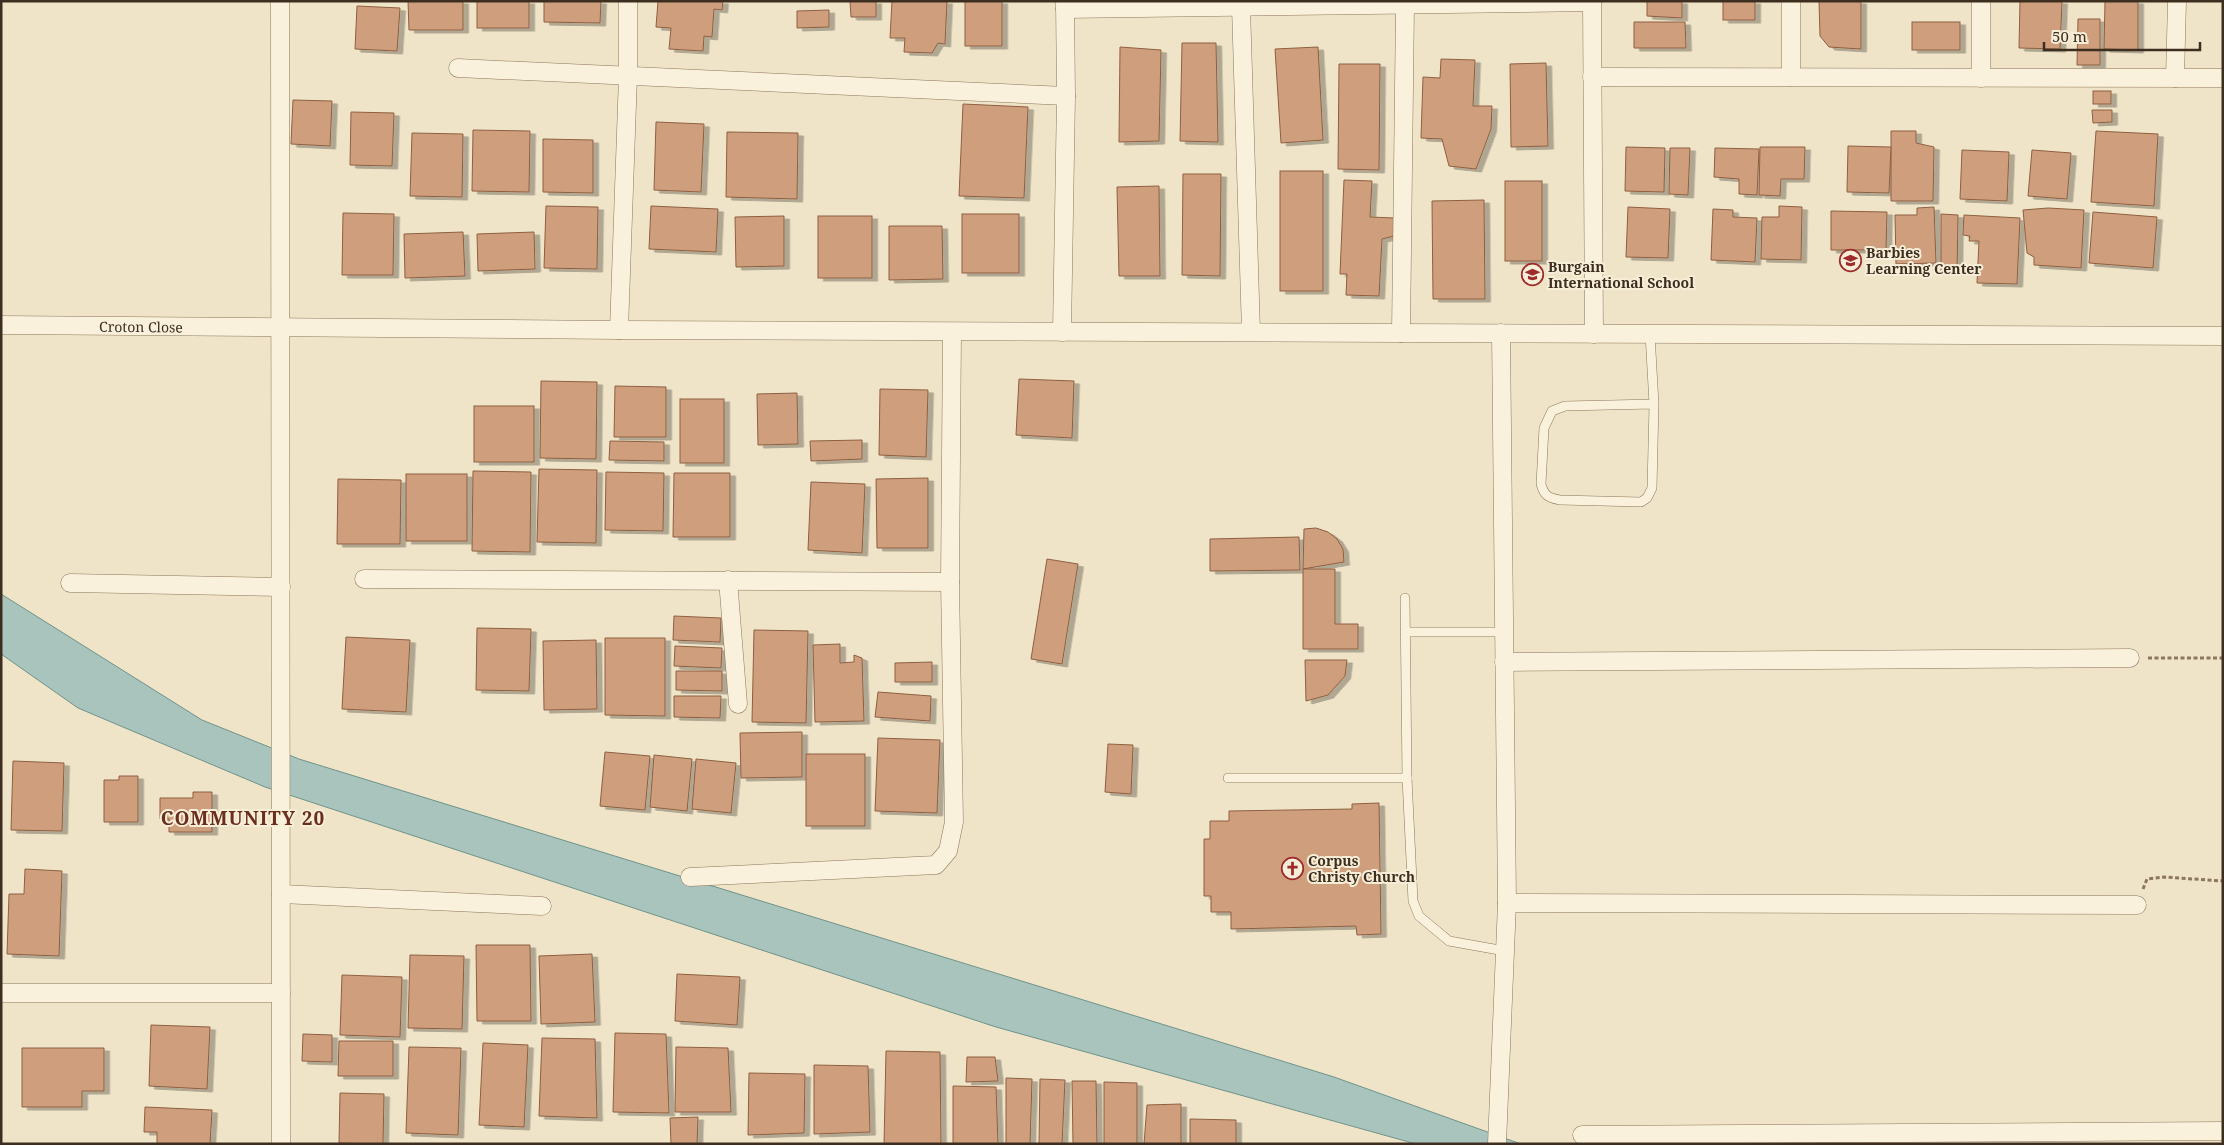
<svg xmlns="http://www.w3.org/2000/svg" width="2224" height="1145" font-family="'Noto Serif',serif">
	<defs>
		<filter id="shadow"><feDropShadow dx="5.5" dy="3" stdDeviation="0" flood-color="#0004"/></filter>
	</defs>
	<rect width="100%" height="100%" fill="#f0e4c8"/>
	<!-- water -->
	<path fill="#a9c4bc" stroke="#6f938a" d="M1,594L202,720L299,759L1334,1077L1521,1144H1416L996,1027L265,787L78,708L1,654Z"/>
	<!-- building -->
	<g fill="#cf9f7d" stroke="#8d5f41" filter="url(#shadow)">
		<path d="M408,1H463V30H409Z"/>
		<rect x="477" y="1" width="52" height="27"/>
		<path d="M544,1H601L600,23L544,22Z"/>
		<path d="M658,1H723L722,10L714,9L712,37L704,36L703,51L669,49L671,28L656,27Z"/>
		<path d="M850,1H876V17H851Z"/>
		<path d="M892,1H947L945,44L938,43L932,53L904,52L905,38H890Z"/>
		<rect x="965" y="1" width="37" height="45"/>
		<path d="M1647,1H1682V18L1647,16Z"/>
		<rect x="1723" y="1" width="32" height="19"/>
		<path d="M1819,1H1861V49L1829,47L1820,36Z"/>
		<path d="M2020,1H2062L2060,49L2019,48Z"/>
		<path d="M2105,1H2138V50L2104,49Z"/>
		<path d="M357,6L400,8L397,51L355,49Z"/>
		<path d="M829,10V27L797,28V11Z"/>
		<path d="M2078,19H2100V65H2077Z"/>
		<path d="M1634,22H1685L1686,48H1634Z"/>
		<rect x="1912" y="22" width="48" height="28"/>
		<path d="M1182,43H1216L1218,142L1180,141Z"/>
		<path d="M1120,47L1161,50L1159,141L1119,142Z"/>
		<path d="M1318,47L1323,140L1281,143L1275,49Z"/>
		<path d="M1441,59L1475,60L1473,106H1492L1491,129L1476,169L1449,166L1442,139L1421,138L1423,77L1440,78Z"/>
		<path d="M1546,63L1548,146L1511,147L1510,64Z"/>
		<path d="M1339,64H1380L1379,170L1338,169Z"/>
		<rect x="2093" y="91" width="18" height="13"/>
		<path d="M293,100L332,101L330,146L291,144Z"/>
		<path d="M963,104L1028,107L1024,198L959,196Z"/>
		<path d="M2092,110H2112V122L2093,123Z"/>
		<path d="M351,112L394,113L392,166L350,165Z"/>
		<path d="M656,122L704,124L701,192L654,190Z"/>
		<path d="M473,130L530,131L529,192L472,191Z"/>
		<path d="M1891,131H1916V143L1934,147L1933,201H1891Z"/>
		<path d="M2096,131L2158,134L2154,206L2091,202Z"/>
		<path d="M727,132L798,133L797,199L726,197Z"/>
		<path d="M412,133L463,134L462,197L410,196Z"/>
		<path d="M543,139L593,140V193L543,192Z"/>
		<path d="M1848,146L1891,147L1889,193L1847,192Z"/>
		<path d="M1626,147L1665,148L1664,192L1625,191Z"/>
		<path d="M1760,147H1805L1804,179H1781L1780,196L1759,195Z"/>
		<path d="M1670,148H1690L1688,195L1669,194Z"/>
		<path d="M1715,148L1759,149L1757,195L1739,194V179L1714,177Z"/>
		<path d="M1962,150L2009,152L2007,201L1960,199Z"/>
		<path d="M2032,150L2071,153L2067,199L2028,196Z"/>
		<rect x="1280" y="171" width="43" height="120"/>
		<path d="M1183,174H1221L1220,276L1182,275Z"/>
		<path d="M1344,180L1372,181L1370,217L1394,218V236L1382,239L1379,296L1346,295L1347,274H1340Z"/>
		<rect x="1505" y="181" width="37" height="80"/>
		<path d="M1159,186L1160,276H1119L1117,187Z"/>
		<path d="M1484,200L1485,299H1433L1432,201Z"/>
		<path d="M546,206L598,207L597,269L544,268Z"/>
		<path d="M651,206L718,209L716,252L649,249Z"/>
		<path d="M1779,206L1802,207L1801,260L1761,259L1762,217H1779Z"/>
		<path d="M1628,207L1670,209L1668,258L1626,257Z"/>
		<path d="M1934,207L1936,263L1896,264L1895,215H1917V208Z"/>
		<path d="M2048,208L2084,210L2081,268L2034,265V257L2027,253L2023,210Z"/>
		<path d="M1713,209L1733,210V217L1757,218L1755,262L1711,260Z"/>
		<path d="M1831,211L1887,212L1886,250H1831Z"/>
		<path d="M2093,212L2157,217L2153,268L2089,263Z"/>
		<path d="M343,213L394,214L393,275H342Z"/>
		<rect x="962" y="214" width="57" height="59"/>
		<path d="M1941,214L1958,215L1957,272H1941Z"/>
		<path d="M1964,215L2020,218L2017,284L1977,283L1979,241H1969L1970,236L1963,235Z"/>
		<path d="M784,216V266L736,267L735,217Z"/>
		<rect x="818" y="216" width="54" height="62"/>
		<path d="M889,226H942L943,279L889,280Z"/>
		<path d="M463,232L465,276L405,278L404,234Z"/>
		<path d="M534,232L535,269L478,271L477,234Z"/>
		<path d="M1019,379L1074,381L1072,438L1016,435Z"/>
		<path d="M541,381L597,382L596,459L540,458Z"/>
		<path d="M615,386L666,387V437H614Z"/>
		<path d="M880,389L928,390L926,457L879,455Z"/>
		<path d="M797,393L798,444L758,445L757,394Z"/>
		<rect x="680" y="399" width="44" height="64"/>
		<rect x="474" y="406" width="60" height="56"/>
		<path d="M862,440V459L811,461L810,441Z"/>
		<path d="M610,441L664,442V461L609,460Z"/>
		<path d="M539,469L597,470L596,543L537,542Z"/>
		<path d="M473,471L531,472L530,552L472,551Z"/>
		<path d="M606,472L664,473L663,531L605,530Z"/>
		<path d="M674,473H730V537H673Z"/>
		<rect x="406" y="474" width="61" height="67"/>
		<path d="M928,478V548H877L876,479Z"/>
		<path d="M338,479L401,480L400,544H337Z"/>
		<path d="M811,482L865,484L862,553L808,550Z"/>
		<path d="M1316,528L1328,532L1337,539L1343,549L1344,562L1303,569L1304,529Z"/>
		<path d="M1299,537L1300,570L1210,571V539Z"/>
		<path d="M1047,559L1078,564L1062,664L1031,659Z"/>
		<path d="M1303,569H1335V624H1358V649H1303Z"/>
		<path d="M674,616L721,618L720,642L673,640Z"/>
		<path d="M477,628L531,629L529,691L476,690Z"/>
		<path d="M754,630L808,631L806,723L752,722Z"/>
		<path d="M346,637L410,640L406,712L342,709Z"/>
		<path d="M605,638H665V716L605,715Z"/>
		<path d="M596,640L597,709L544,710L543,641Z"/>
		<path d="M840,644V663L854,662V655L862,658L864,721L815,722L813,645Z"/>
		<path d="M675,646L722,648L721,668L674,666Z"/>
		<path d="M1305,660H1347L1345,676L1328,695L1306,701Z"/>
		<path d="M932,662V682H895V663Z"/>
		<path d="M676,671H722V691L676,690Z"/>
		<path d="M878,692L931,696L930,721L875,717Z"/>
		<path d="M674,696H721L720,718L674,717Z"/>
		<path d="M802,732V777L741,778L740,733Z"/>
		<path d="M878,738L940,740L937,813L875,811Z"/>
		<path d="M1108,744L1133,745L1131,794L1105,792Z"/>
		<path d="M605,752L650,756L645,810L600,806Z"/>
		<rect x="806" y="754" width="59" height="72"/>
		<path d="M654,755L692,759L687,811L650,807Z"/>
		<path d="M696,759L736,763L731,813L692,809Z"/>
		<path d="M13,761L64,763L62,831L11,830Z"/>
		<path d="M119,776H138V822H104V780H119Z"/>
		<path d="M193,792H212V832H169V819H160V798H193Z"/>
		<path d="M1379,803L1381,934L1357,935L1356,926L1231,929V912H1211V896H1204V839H1210V821H1229V811L1352,809V804Z"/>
		<path d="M25,869L62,871L59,956L7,954L9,894H24Z"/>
		<path d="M476,945H530L531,1021H477Z"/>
		<path d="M592,954L595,1022L541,1024L539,956Z"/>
		<path d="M410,955L464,956L462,1029L408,1028Z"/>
		<path d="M677,974L740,977L737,1025L675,1021Z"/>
		<path d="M342,975L402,977L400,1037L340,1035Z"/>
		<path d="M151,1025L210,1027L207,1089L149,1086Z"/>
		<path d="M615,1033L666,1034L669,1113L613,1112Z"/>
		<path d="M303,1034L332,1035V1062L302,1061Z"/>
		<path d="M542,1038L595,1039L597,1118L539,1116Z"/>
		<path d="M339,1041H393V1076H338Z"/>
		<path d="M483,1043L528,1045L524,1127L479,1125Z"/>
		<path d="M409,1047L461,1048L458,1135L406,1133Z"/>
		<path d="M676,1047L728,1048L731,1112H675Z"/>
		<path d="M22,1048H104V1091H82V1107H22Z"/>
		<path d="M886,1051L940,1052L941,1144H884Z"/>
		<path d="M967,1057H995L998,1081L966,1082Z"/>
		<path d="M814,1065L868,1066L870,1132L814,1134Z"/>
		<path d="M749,1073L805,1074L804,1133L748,1135Z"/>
		<path d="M1006,1078L1032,1079L1030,1144H1006Z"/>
		<path d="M1040,1079L1065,1080L1062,1144H1039Z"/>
		<path d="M1072,1081H1096L1097,1144H1073Z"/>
		<path d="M1104,1082L1137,1083V1144H1104Z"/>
		<path d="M953,1086L996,1087L998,1144H953Z"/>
		<path d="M340,1093L384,1094L383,1144L339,1143Z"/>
		<path d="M1181,1104V1144H1144L1147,1105Z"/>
		<path d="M145,1107L212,1110L210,1144H157V1132H144Z"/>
		<path d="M698,1117L697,1144H671L670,1118Z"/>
		<path d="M1190,1119L1236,1120V1144H1190Z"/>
	</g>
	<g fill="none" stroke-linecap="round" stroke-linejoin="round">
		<defs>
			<g id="lane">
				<path d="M1650,334L1654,404L1652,488L1647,498L1641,502L1560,500C1549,498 1544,496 1541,484L1544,428L1552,411L1565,406L1654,404"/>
				<path d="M1405,598L1407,778L1413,901L1419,916L1449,941L1505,951"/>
				<path d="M1405,632H1505"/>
				<path d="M1228,778H1407"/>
			</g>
			<g id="street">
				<path d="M280,1L281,1144"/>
				<path d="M1592,1L1594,334"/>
				<path d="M1241,7L1251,332"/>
				<path d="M1065,9L1592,2"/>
				<path d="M458,68L1066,96"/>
				<path d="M1592,77L2223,78"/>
				<path d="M1791,77V1"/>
				<path d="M1981,78V1"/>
				<path d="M2175,78L2177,1"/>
				<path id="s1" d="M1,325L619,330L2223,336"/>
				<path d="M619,330L628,76V1"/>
				<path d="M1062,332L1066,96L1065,1"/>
				<path d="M1401,333L1405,5L1403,1"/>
				<path d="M364,579L950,582"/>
				<path d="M728,580L738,704"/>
				<path d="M70,583L281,587"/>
				<path d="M1504,662L2130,658"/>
				<path d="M690,877L936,865L948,851L954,822L950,582L952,332"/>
				<path d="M281,894L542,906"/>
				<path d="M1507,903L2137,905"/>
				<path d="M1,993H281"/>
				<path d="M1582,1135L2223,1131"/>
				<path d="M1497,1144L1507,903L1501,333"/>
			</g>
		</defs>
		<!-- lane casing -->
		<use href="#lane" stroke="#8d765c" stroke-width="10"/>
		<!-- street casing -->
		<use href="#street" stroke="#8d765c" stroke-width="19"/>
		<!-- path -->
		<g stroke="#8d765c" stroke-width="3" stroke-dasharray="4 2.5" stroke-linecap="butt">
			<path d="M2148,658H2223"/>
			<path d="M2143,889L2147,879L2164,877L2223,881"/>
		</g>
		<!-- lane -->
		<use href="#lane" stroke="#faf1dc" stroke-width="9"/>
		<!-- street -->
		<use href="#street" stroke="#faf1dc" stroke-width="18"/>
	</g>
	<!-- icons -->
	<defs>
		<symbol id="school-ring" viewBox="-11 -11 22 22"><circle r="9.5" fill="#f7eed8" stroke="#9e2a2b" stroke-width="1.5"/><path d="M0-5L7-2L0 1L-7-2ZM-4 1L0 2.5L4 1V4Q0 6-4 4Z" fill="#9e2a2b"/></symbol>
		<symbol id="church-ring" viewBox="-11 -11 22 22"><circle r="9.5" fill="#f7eed8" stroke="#9e2a2b" stroke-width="1.5"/><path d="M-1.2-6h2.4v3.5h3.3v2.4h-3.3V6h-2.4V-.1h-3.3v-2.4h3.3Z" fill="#9e2a2b"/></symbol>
	</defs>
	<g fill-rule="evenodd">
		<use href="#school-ring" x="1838" y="248" width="25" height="25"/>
		<use href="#school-ring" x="1520" y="262" width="25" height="25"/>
		<use href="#church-ring" x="1280" y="856" width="25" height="25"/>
	</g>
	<g text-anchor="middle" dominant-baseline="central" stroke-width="4" stroke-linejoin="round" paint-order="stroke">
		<!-- poi labels -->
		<g font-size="14" font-weight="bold" fill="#3d2e20" stroke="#f7eed8" text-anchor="start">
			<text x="1866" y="252">Barbies<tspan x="1866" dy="16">Learning Center</tspan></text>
			<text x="1548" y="266">Burgain<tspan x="1548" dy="16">International School</tspan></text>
			<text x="1308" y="860">Corpus<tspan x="1308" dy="16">Christy Church</tspan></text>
		</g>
		<!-- street labels -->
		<g font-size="14" fill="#3d2e20" stroke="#f7eed8">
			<text stroke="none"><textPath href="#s1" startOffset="140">Croton Close</textPath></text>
		</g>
		<!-- district labels -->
		<g font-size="19" font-weight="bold" letter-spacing="1" fill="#6b2e1e" stroke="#f7eed8">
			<text x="243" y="818">COMMUNITY 20</text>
		</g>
	</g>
	<!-- border -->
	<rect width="2224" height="1145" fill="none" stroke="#3d2e20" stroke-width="5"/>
	<!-- scale -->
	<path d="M2044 42v8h156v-8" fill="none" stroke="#3d2e20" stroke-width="2.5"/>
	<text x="2052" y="42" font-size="15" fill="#3d2e20" stroke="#f7eed8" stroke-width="4" paint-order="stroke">50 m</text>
</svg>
